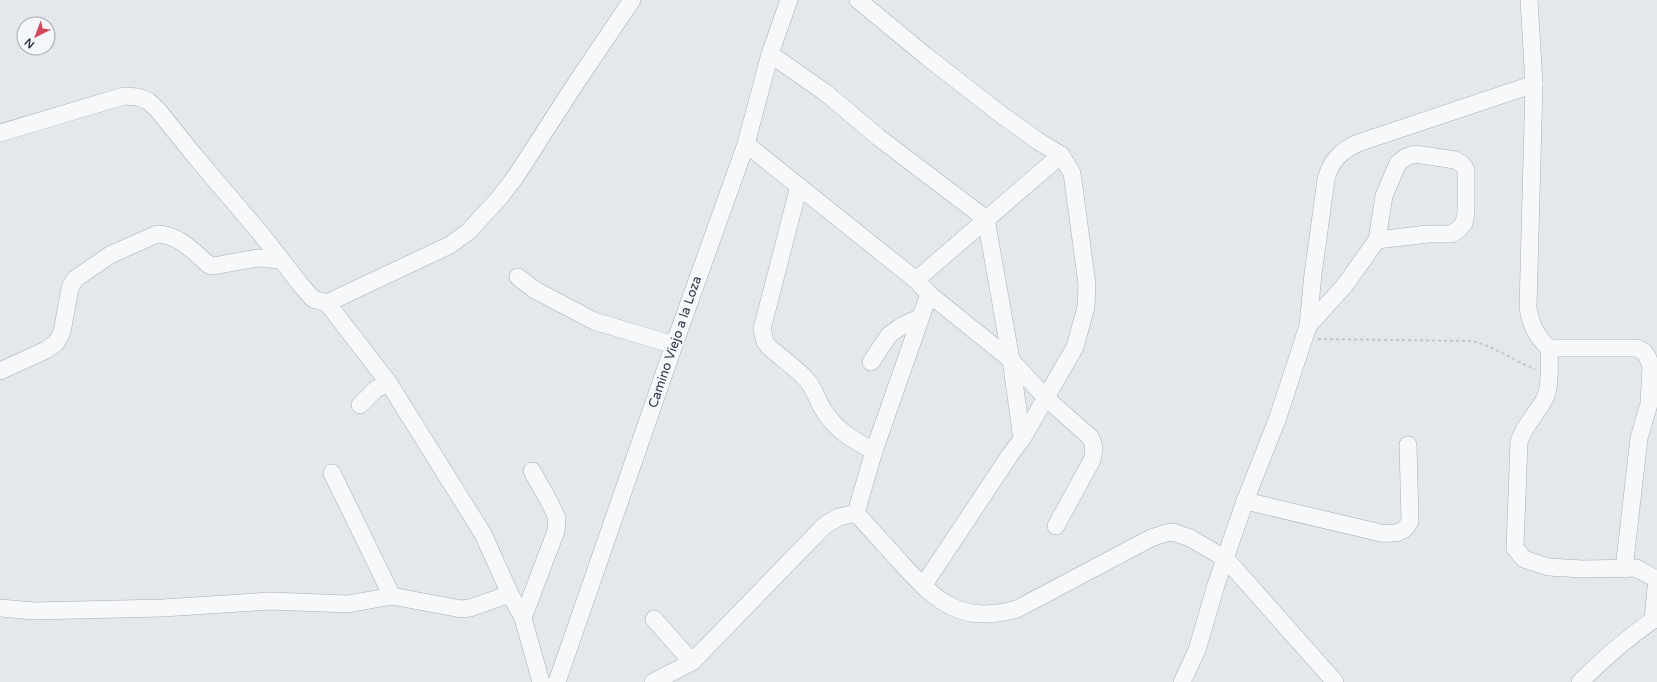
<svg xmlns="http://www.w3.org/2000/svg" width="1657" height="682" font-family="'Varela Round',sans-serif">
	<rect width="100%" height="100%" fill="#e4e7ec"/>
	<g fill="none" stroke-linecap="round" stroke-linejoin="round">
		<defs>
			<g id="minor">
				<path d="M858,0L926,56L1003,116L1038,141L1061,155L1072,173L1087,284L1086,307L1075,347L1022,439L1010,455L923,586"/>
				<path d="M1529,0L1534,84L1528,308C1531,325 1536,336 1549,348H1637L1644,352L1647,356L1651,366L1649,404L1639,438L1624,569"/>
				<path d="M770,54L826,93L878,137L986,219L1011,360L1022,439"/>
				<path d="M0,133L124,96L138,97L148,101L157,109L194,155L261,234L300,284L313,299L327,303L388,382L483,534L510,594L523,618L541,682"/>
				<path d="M746,144L916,280L929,294L1011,360L1046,398L1090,437C1095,445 1094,451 1092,460L1056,526"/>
				<path d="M799,186L762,329L765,342L769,347C781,358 795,367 806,379C815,388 817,401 824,411C837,431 853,440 874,451"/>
				<path d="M518,277L535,290L594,321L674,345"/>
				<path d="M916,280L1061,155"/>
				<path d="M327,303L450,245L469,231L500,197L516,176L574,86L632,0"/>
				<path d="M1308,326L1345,285L1377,240L1384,196L1398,163L1406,157L1415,154L1455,160L1462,164L1466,170V213L1464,223L1458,230L1451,234H1428L1377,240"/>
				<path d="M1549,348C1549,362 1551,386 1545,398C1537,414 1524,425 1519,442L1515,548L1524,559L1548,567L1583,569L1636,568L1656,579"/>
				<path d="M871,362L889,335L900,327L921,317"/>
				<path d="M0,371L46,350L56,343L62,332L70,288L75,279L110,255L157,234C178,234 194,252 209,265L213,266L258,258L281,260"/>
				<path d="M360,405L375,390L388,382"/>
				<path d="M332,473L392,596"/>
				<path d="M1245,501L1381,533C1395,534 1404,534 1410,521L1408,445"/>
				<path d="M856,513C871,530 887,547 902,564C937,602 962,625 1017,609L1151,538L1166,533L1173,532L1190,538L1226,559L1335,682"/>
				<path d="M0,608L34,611L163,608L271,601L348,604L392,596L461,609L470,608L510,594"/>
				<path d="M523,618L556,531L557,518L550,503L532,471"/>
				<path d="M654,619L692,662"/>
				<path d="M1653,620L1657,578"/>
				<path d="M557,682L674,345L746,144L770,54L789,0"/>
				<path d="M653,682L692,662L825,525L839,517L856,513L874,451L929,294"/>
				<path d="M1182,682L1197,650L1216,585L1245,501L1277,420L1308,326L1313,274L1326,180C1330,161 1341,151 1358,143L1534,84"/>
				<path d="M1580,682C1603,659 1626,639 1653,620L1657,619"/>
			</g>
		</defs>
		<!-- minor casing -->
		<use href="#minor" stroke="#a9aeb7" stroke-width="18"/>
		<!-- path -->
		<path stroke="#c2c5cb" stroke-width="2" stroke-dasharray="3 3" stroke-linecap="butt" d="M1318,339L1472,341C1494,346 1514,361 1535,369"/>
		<!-- minor -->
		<use href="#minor" stroke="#f7f8fa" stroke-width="17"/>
	</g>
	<g text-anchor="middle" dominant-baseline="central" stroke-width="4" stroke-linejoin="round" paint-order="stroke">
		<!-- street labels -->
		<g font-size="13" fill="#2b3445" stroke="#f4f6f9">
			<text transform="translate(675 342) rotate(-71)">Camino Viejo a la Loza</text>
		</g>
	</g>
	<!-- north arrow -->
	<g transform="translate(36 36) rotate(222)"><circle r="19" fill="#f4f6f9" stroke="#a4a8b1"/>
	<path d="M0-3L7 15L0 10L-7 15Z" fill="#d1495b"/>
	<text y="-6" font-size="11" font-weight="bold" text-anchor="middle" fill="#2b3445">N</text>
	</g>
</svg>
